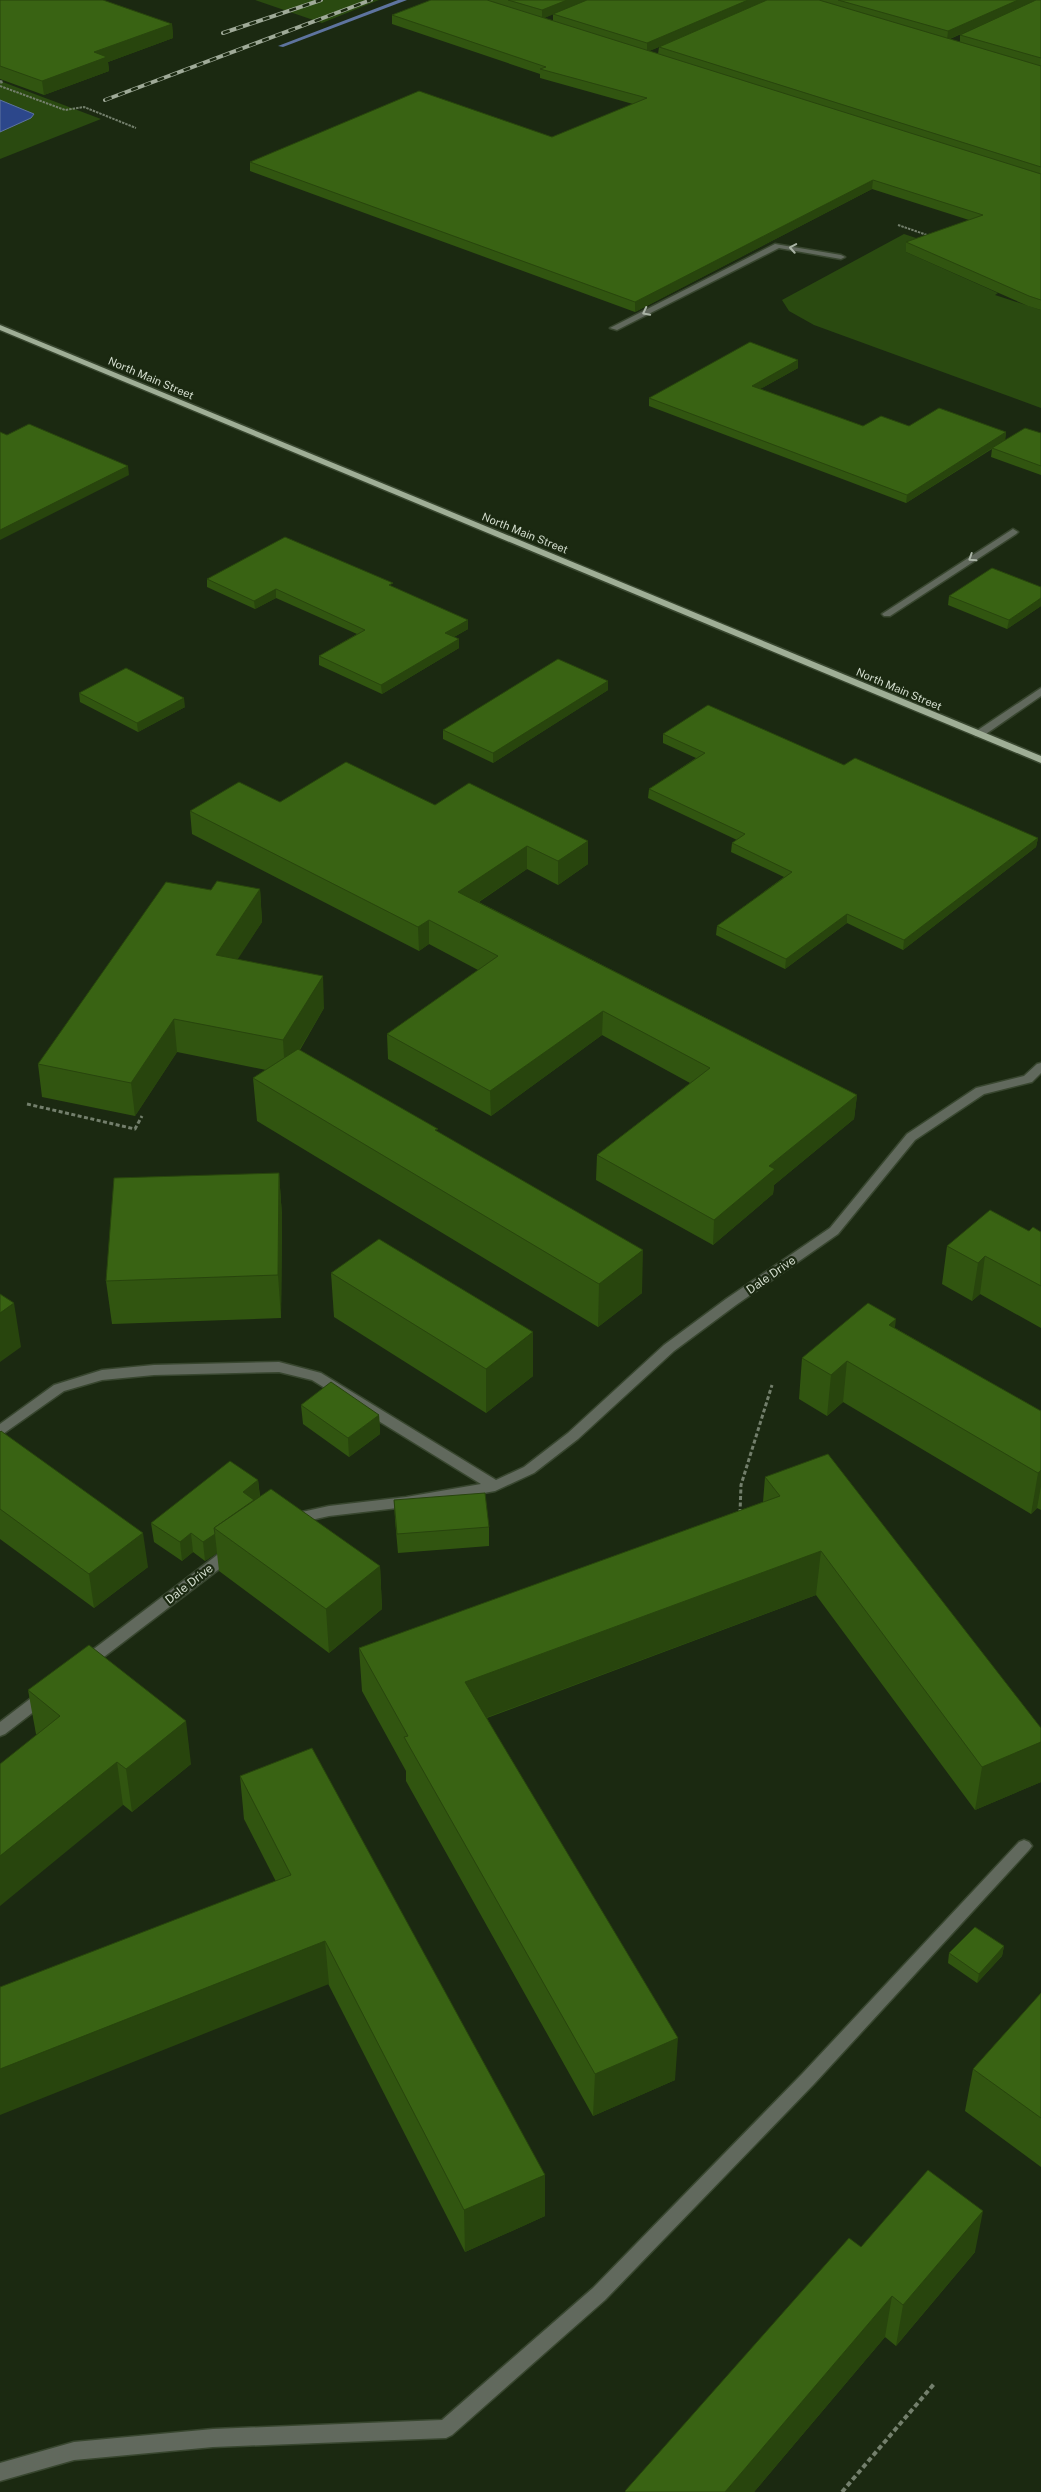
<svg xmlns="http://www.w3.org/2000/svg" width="1041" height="2492" font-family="'Public Sans',sans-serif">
	<rect width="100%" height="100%" fill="#1b2911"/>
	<!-- green -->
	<g fill="#2a4a10">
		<path d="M255,0H379L322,23Z"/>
		<path d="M0,81L101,119L0,159Z"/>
		<path d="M904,234L931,243L906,252L998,293L995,295L1041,310V408L814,325L789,311L782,300Z"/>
	</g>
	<!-- water -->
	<path fill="#2c478b" stroke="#5e749f" d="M0,100L34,114L31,118L0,132Z"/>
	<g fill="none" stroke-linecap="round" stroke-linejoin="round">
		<!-- stream -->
		<path fill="#5e749f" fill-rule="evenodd" d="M398,0H407L283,47L278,46Z"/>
		<defs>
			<g id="minor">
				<path d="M775,244L841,255L845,257L841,259L779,248L617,330L610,328Z"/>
				<path d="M1013,529L1018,532L1016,534L890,616H884L882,614Z"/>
				<path d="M1041,688V696L983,736H975V732Z"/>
				<path d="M1041,1063V1073L1032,1082L984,1094L915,1140L838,1234L736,1305L674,1351L578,1439L534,1473L495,1491L406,1507L329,1516L293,1524L288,1523L286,1519L288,1515L329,1506L406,1497L481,1484L312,1380L279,1372L154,1375L102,1380L64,1391L0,1436V1424L54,1385L102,1370L154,1365L279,1362L321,1373L496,1480L524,1467L568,1433L664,1345L726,1299L830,1228L907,1134L976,1088L1024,1076L1037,1064Z"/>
				<path d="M230,1548L235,1549L237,1553L235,1557L92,1666L87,1668L82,1666L80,1662L82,1658L225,1549Z"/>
				<path d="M44,1690L49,1692L51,1696L49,1700L5,1734L0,1736V1722L39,1692Z"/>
				<path d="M1024,1840L1029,1842L1032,1846L1029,1850L814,2084L605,2300L452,2435L446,2438L213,2447L74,2460L0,2481V2463L74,2442L213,2429L442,2420L593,2288L802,2074L1019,1842Z"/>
			</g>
			<path id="major" d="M0,325L1041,756V763L0,330Z"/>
		</defs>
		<!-- minor casing -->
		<use href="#minor" stroke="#38462f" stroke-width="3"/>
		<!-- major casing -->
		<use href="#major" stroke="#38462f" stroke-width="3"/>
		<!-- path-far2 -->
		<g stroke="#737f6c" stroke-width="2" stroke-dasharray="2.5 1" stroke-linecap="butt">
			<path d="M0,81L3,82L0,83"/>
			<path d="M0,86L65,110L84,107L136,128"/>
			<path d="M898,225L930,236"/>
		</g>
		<!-- path-far1 -->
		<g stroke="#737f6c" stroke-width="3" stroke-dasharray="4 2.5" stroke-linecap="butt">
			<path d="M27,1104L135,1129L142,1116"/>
			<path d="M740,1513L741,1485L772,1385"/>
		</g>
		<!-- path -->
		<path stroke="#737f6c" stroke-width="4" stroke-dasharray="5 3" stroke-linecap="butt" d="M842,2492L934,2384"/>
		<!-- minor -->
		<use href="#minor" fill="#61695d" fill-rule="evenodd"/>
		<!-- major -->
		<use href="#major" fill="#9fae96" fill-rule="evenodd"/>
		<defs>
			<g id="rail">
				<path d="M223,33L321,0"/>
				<path d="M105,100L371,0"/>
			</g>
		</defs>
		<!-- rail casing -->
		<use href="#rail" stroke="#9faa98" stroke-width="4"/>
		<!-- rail -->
		<use href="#rail" stroke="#1b2911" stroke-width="2.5" stroke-dasharray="7" stroke-linecap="butt"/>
	</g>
	<!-- wall -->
	<g fill="#315510" fill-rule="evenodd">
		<path d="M0,0L172,24L173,38L108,62L109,71L44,95L0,79Z"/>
		<path d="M431,0H1036L950,39L960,42V35L1041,0V310L1028,306L906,252V242L969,220L872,189L635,312L250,171V162L552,137L633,104L540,78V74L392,24V15ZM553,14V21L544,18ZM659,47L658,54L649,51Z"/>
		<path d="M798,360V368L760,389L863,426H909L1006,432L1005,440L1041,433V475L991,457L992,449L906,503L649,406V398Z"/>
		<path d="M207,579L394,587L468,629L454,637L459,648L382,694L319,665V656L357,634L276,598L255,609L207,587Z"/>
		<path d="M1041,587V606L1007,629L948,605L949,596Z"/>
		<path d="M608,681V690L493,763L443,739V730Z"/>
		<path d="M79,693L185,707L138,732L80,702Z"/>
		<path d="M663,734L844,765L1038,838L1036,847L903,950L847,923L785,969L716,935L717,926L784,877L731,852L732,843L737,840L648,798L649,789L696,758L663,743Z"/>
		<path d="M280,802L435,805L588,864L558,885L527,869L479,902L857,1095L854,1119L774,1185L773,1194L713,1245L596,1180L597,1155L690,1083L602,1035L491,1116L388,1059L387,1034L478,970L429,944L419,951L192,834L190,811Z"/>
		<path d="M260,889L262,922L237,959L324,1008L300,1050L438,1132L642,1293L598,1327L257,1121L253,1078L266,1070L177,1052L135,1116L42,1097L38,1064L211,890Z"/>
		<path d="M279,1173L282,1216L281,1318L112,1324L106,1281Z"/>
		<path d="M1029,1231L1041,1232V1328L980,1294L972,1301L942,1284L947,1246Z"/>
		<path d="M331,1273L533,1376L486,1413L334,1317Z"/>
		<path d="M895,1328L1041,1411V1510L1037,1508L1031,1514L843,1402L827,1416L799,1399L802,1358Z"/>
		<path d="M301,1405L379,1415L380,1434L349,1457L303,1424Z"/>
		<path d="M0,1432L148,1567L94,1608L0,1539Z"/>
		<path d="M765,1477L1041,1782L975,1810L816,1595L487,1718L675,2080L593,2116L406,1781V1771L362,1691L359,1648L763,1502Z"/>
		<path d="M258,1480L260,1496L380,1566L382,1609L329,1653L219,1571L217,1553L205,1561L193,1552L182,1561L154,1542L151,1523Z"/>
		<path d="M394,1500L489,1527V1546L398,1553L395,1520Z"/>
		<path d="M28,1690L191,1764L132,1812L36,1734Z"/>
		<path d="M240,1776L545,2216L465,2252L244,1819Z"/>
		<path d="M1004,1946L1002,1956L977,1983L948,1963L949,1953Z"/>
		<path d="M1041,1993V2167L965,2111L973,2069Z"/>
		<path d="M861,2247L975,2252L896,2346L885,2337L754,2492H625Z"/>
	</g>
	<!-- shaded-wall -->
	<g fill="#28450d">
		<path d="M567,0H588L542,19V10Z"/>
		<path d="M748,0H767L647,52V43Z"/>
		<path d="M1018,0H1036L947,40L948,31Z"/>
		<path d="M172,24L173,38L108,62L109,71L44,95L42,81L94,52Z"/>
		<path d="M873,180L872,189L635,312V302Z"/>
		<path d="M798,360V368L751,394L752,386Z"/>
		<path d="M1006,432L1005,440L906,503L907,495Z"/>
		<path d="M128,466L129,475L0,540V530Z"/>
		<path d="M276,589V598L255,609L254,601Z"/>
		<path d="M1041,598V606L1007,629L1009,620Z"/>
		<path d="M468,620V629L445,642V633Z"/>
		<path d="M459,639V648L382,694L381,685Z"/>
		<path d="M608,681V690L493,763V753Z"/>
		<path d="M184,698L185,707L138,732L137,723Z"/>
		<path d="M1038,838L1036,847L903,950L904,940Z"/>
		<path d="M588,841V864L558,885V861Z"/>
		<path d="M527,846V869L459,915L458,892Z"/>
		<path d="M260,889L262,922L219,988L216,955Z"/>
		<path d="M847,914V923L785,969L786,959Z"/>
		<path d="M429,920V944L419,951L418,927Z"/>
		<path d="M323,976L324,1008L285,1074L283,1040Z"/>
		<path d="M603,1011L602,1035L491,1116L490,1091Z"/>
		<path d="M174,1019L177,1052L135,1116L131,1083Z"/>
		<path d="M857,1095L854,1119L774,1185L773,1194L713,1245L714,1220L769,1166Z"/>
		<path d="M279,1173L282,1216L281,1318L278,1275Z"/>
		<path d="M643,1250L642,1293L598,1327L599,1284Z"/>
		<path d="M985,1256L980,1294L972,1301L978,1263Z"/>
		<path d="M14,1303L21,1347L0,1362V1313Z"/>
		<path d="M896,1319L891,1360L889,1325Z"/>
		<path d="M533,1332V1376L486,1413V1369Z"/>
		<path d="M847,1361L843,1402L827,1416L831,1375Z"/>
		<path d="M379,1415L380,1434L349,1457L348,1438Z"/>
		<path d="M1041,1470V1486L1037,1508L1031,1514L1038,1473Z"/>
		<path d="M258,1480L260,1499L245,1511L243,1492Z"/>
		<path d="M143,1533L148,1567L94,1608L89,1574Z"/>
		<path d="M191,1533L193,1552L182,1561L180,1542Z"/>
		<path d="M215,1534L217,1553L205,1561L203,1542Z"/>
		<path d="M821,1551L816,1595L466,1725L465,1682Z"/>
		<path d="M380,1566L382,1609L329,1653L326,1609Z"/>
		<path d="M186,1721L191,1764L132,1812L126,1769Z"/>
		<path d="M1041,1742V1782L975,1810L982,1767Z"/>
		<path d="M117,1762L123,1805L0,1906V1856Z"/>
		<path d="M325,1941L329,1984L0,2115V2069Z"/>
		<path d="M1004,1946L1002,1956L977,1983L979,1974Z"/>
		<path d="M678,2038L675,2080L593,2116L595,2074Z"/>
		<path d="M545,2175V2216L465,2252L464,2210Z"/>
		<path d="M983,2211L975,2252L896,2346L903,2305Z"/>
		<path d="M892,2296L885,2337L754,2492H725Z"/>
	</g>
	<!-- building -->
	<g fill="#396313" stroke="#28450d">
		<path d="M0,0H103L172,24L94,52L107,57L42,81L0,66Z"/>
		<path d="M431,0H487L1041,174V300L1029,296L906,242L983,215L873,180L635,302L250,162L419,91L552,137L647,98L540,69L546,67L392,15Z"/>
		<path d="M508,0H567L542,10Z"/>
		<path d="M587,0H748L647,43L553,14Z"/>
		<path d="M767,0H819L1041,66V167L659,47Z"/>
		<path d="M838,0H1018L948,31Z"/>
		<path d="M1036,0H1041V58L960,35Z"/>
		<path d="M750,342L798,360L752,386L863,426L881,416L909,426L939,408L1006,432L907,495L649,398Z"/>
		<path d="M29,424L128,466L0,530V432L7,435Z"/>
		<path d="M1025,428L1041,433V466L992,448Z"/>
		<path d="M285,537L393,583L389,585L468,620L445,633L459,639L381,685L319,656L365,630L276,589L254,601L207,579Z"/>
		<path d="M992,568L1041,587V598L1009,620L949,596Z"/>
		<path d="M558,659L608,681L493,753L443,730Z"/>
		<path d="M126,668L184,698L137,723L79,693Z"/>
		<path d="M708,705L844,765L855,758L1038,838L904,940L847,914L786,959L717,926L792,872L732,843L745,834L649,789L705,753L663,734Z"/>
		<path d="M346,762L435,805L469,783L588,841L558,861L527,846L458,892L857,1095L769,1166L775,1169L714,1220L597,1155L710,1068L603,1011L490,1091L387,1034L498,956L429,920L418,927L190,811L239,782L280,802Z"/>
		<path d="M217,881L260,889L216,955L323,976L283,1040L174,1019L131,1083L38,1064L166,882L211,890Z"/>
		<path d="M298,1049L438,1129L435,1130L643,1250L599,1284L253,1078Z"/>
		<path d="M279,1173L278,1275L106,1281L114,1178Z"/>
		<path d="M990,1210L1029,1231L1033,1227L1041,1232V1286L985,1256L978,1263L947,1246Z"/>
		<path d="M379,1239L533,1332L486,1369L331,1273Z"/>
		<path d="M0,1294L14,1303L0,1313Z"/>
		<path d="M868,1303L896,1319L889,1325L1041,1411V1470L1038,1473L847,1361L831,1375L802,1358Z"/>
		<path d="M331,1382L379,1415L348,1438L301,1405Z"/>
		<path d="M1,1431L143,1533L89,1574L0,1509V1432Z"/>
		<path d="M828,1454L1041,1728V1742L982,1767L821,1551L465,1682L678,2038L595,2074L404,1737L408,1736L359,1648L780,1496L765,1477Z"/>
		<path d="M230,1461L258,1480L243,1492L254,1500L214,1528L215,1534L203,1542L191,1533L180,1542L151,1523Z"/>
		<path d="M271,1489L380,1566L326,1609L214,1528Z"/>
		<path d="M485,1493L489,1527L397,1534L394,1500Z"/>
		<path d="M89,1645L186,1721L126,1769L117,1762L0,1856V1764L60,1716L28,1690Z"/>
		<path d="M312,1748L545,2175L464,2210L325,1941L0,2069V1987L291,1875L240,1776Z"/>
		<path d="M975,1927L1004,1946L979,1974L949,1953Z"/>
		<path d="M1041,1993V2118L973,2069Z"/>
		<path d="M928,2170L983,2211L903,2305L892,2296L725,2492H626L625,2491L849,2238L861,2247Z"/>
	</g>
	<!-- one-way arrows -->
	<defs><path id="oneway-chevron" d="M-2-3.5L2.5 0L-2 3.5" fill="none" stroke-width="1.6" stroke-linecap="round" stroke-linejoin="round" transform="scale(1.25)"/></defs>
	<g stroke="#aab4a6">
		<use href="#oneway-chevron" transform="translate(793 248) rotate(-170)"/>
		<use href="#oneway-chevron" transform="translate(646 312) rotate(153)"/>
		<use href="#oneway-chevron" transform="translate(972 558) rotate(147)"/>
	</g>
	<g text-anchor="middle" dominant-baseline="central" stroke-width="4.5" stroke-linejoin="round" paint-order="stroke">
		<!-- far-street labels -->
		<g font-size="11" fill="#d2dccd" stroke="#1b2911">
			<text transform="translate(151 378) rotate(23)">North Main Street</text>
			<text transform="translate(525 533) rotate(22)">North Main Street</text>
			<text transform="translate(899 689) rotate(23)">North Main Street</text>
		</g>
		<!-- street labels -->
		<g font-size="12" fill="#d2dccd" stroke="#1b2911">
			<text transform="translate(771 1275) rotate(-35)">Dale Drive</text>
			<text transform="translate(189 1584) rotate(-38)">Dale Drive</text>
		</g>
	</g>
</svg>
